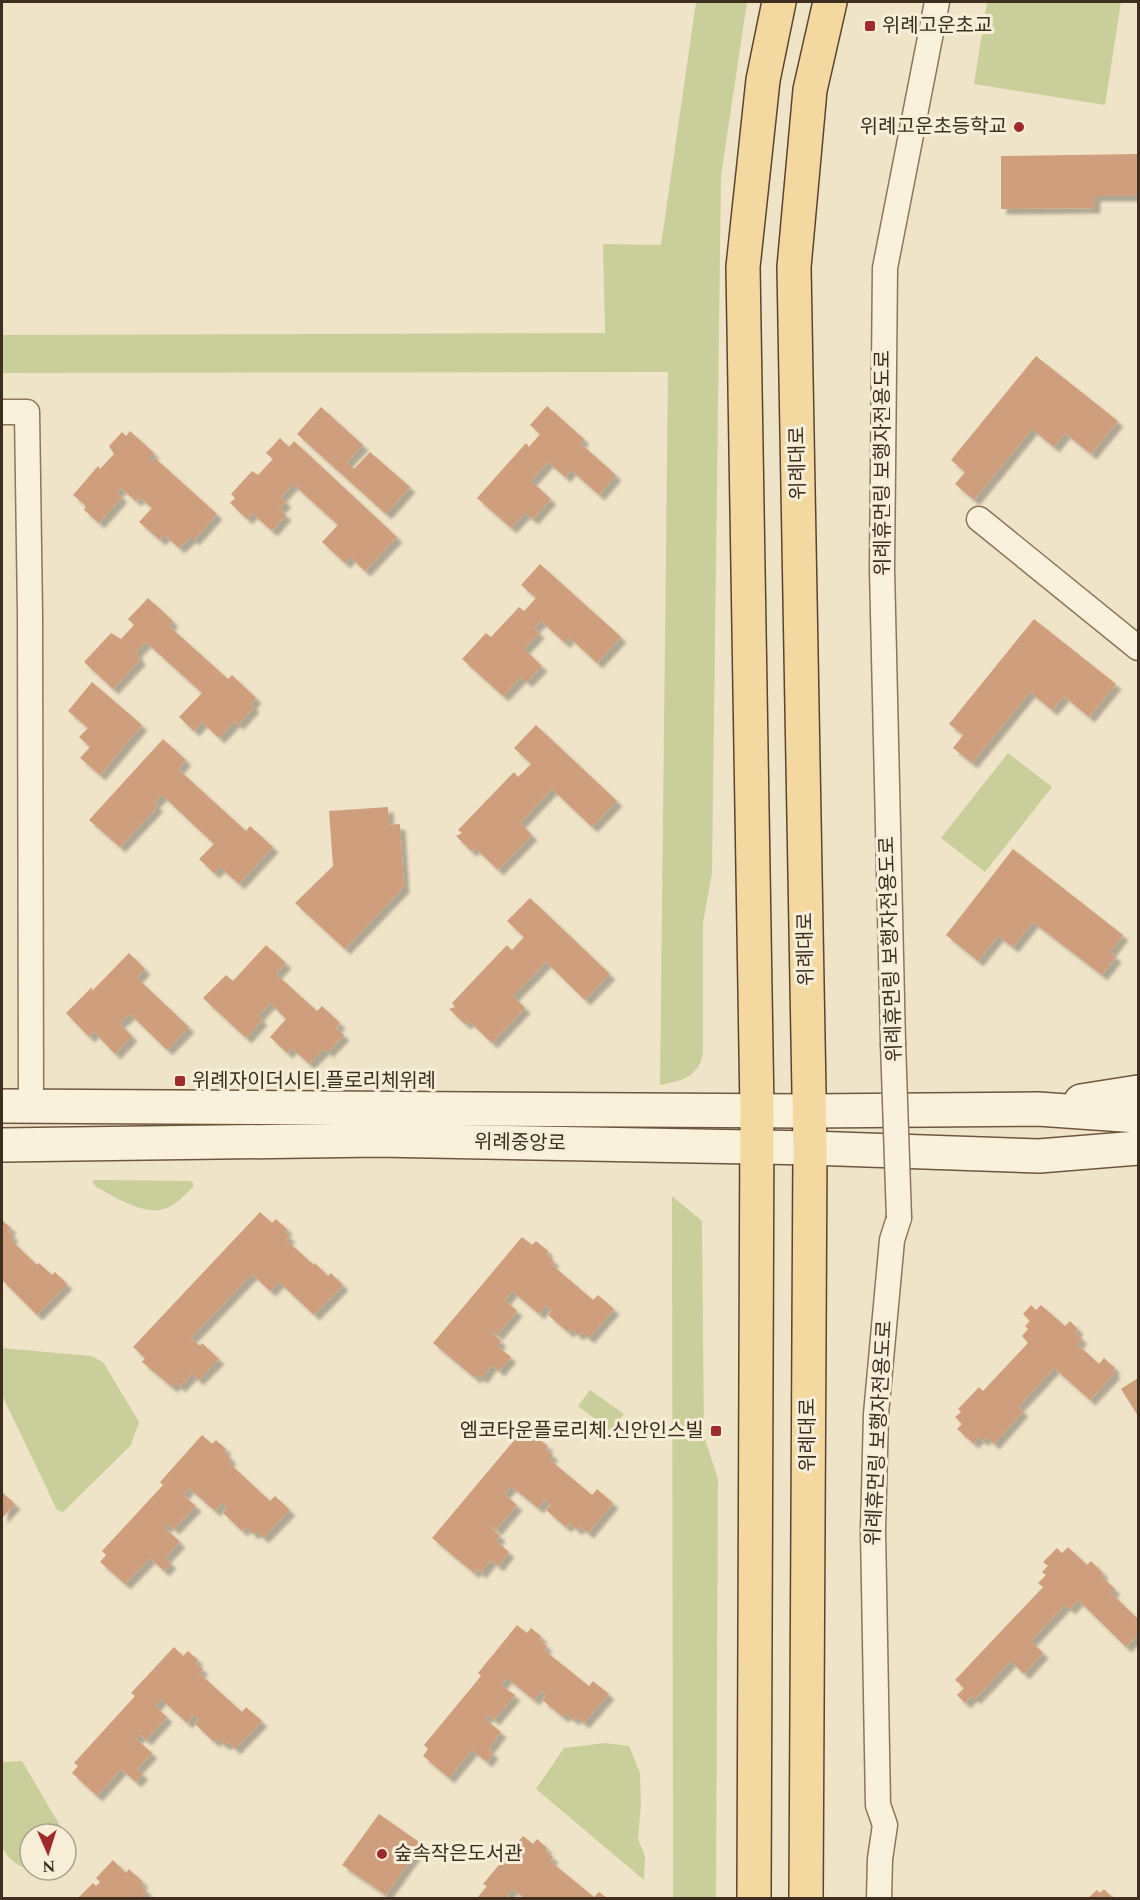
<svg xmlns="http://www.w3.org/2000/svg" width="1140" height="1900" font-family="Spectral,'Noto Sans KR',serif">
	<defs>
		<filter id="shadow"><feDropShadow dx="5.5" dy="5.5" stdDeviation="1.5" flood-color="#0004"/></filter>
	</defs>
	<rect width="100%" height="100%" fill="#f0e4c8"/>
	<!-- green -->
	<g fill="#c9cf9b">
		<path d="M696,2H747L721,176L712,873L703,923V1053C699,1077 681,1081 660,1085L668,372L2,373V335L605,333L603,244L661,245Z"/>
		<path d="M987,2H1121L1105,105L974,84Z"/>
		<path d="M1008,753L1052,787L985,872L941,838Z"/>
		<path d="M96,1180L191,1181L193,1183V1187C185,1194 177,1204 167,1208C144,1217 116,1197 96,1187L92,1181Z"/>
		<path d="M672,1196L702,1221L704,1436L718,1479L716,1898H673Z"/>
		<path d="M2,1348L91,1356L103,1362L139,1422L131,1445L63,1512L57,1510L2,1395Z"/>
		<path d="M590,1390L624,1414L611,1431L578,1406Z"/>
		<path d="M605,1743L629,1746L640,1773L641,1805L638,1839L645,1856L644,1880L536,1789L564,1748Z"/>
		<path d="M22,1761L65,1834H30V1870H57L50,1876C31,1872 11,1866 2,1847V1762Z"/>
	</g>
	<!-- building -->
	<g fill="#cf9f7d" filter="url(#shadow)">
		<path d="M1138,154V196H1095V208L1001,209V156Z"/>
		<path d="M1036,356L1118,421L1091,454L1065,433L1054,447L1032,429L974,500L955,484L965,472L951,460Z"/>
		<path d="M547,406L584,439L580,443L616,475L599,495L571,470L565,477L548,462L531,481L551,499L533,519L525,513L511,528L477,498L526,443L529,447L540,434L530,425Z"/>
		<path d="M321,407L363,445L347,462L354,469L370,452L410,487L386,514L297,434Z"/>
		<path d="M130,431L154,453L148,459L151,462L155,458L217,514L194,540L191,537L179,548L165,535L160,540L139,522L152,508L139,497L136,501L121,488L117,492L122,497L99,523L84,510L86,506L73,495L98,466L100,469L114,454L109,446L122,432L126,436Z"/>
		<path d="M280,438L289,447L294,441L397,537L365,571L350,557L345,563L322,542L338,525L293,484L281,497L286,502L279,509L286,515L272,531L252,513L247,519L230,503L235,498L231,494L252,471L258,475L273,459L266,453Z"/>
		<path d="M540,564L621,637L597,663L569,637L565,643L541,621L534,628L539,633L524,649L542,666L527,682L521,677L503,696L462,659L486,633L491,637L519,607L524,611L536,598L521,585Z"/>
		<path d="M148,598L173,621L169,626L228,679L232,675L256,698L251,704L254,707L238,725L235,721L219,738L202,722L194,731L179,717L202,693L146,642L136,652L140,660L113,689L84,662L111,633L121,639L134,625L128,619Z"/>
		<path d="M1034,619L1116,684L1089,717L1064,696L1052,710L1030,692L972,763L953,748L963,735L949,724Z"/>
		<path d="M92,682L142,725L100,775L80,758L90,747L79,737L88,728L68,711Z"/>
		<path d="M536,725L617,801L592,827L552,789L520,823L532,835L498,870L475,848L471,851L456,836L462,833L458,830L514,772L518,777L531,764L514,748Z"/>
		<path d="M163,739L186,760L178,769L246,831L250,826L273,847L239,884L220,867L214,873L199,859L214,844L162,795L154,803L158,806L120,847L89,820Z"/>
		<path d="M388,807L389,825L400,824L404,887L345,949L295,903L333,866L329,811Z"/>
		<path d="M1013,849L1123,935L1110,952L1116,957L1102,975L1033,922L1013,947L998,936L978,961L946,935Z"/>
		<path d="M530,898L610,974L585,1000L546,962L513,996L525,1008L492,1043L469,1021L465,1024L449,1009L455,1007L452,1003L507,945L512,950L524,937L507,921Z"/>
		<path d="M266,945L286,963L276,974L317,1011L322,1006L340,1023L336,1028L344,1035L328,1052L324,1049L309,1064L292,1048L287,1053L270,1037L286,1019L270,1003L258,1016L262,1020L246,1038L203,998L226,975L233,981Z"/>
		<path d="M129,953L145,969L137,978L189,1027L167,1050L130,1014L119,1023L132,1036L115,1054L94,1032L89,1037L66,1013L92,987V991Z"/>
		<path d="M260,1212L272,1223L276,1219L287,1229L284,1232L290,1237L286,1240L314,1265L315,1263L328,1276L331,1273L343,1285L314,1315L279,1282L270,1291L252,1274L191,1338L200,1346L202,1343L219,1359L198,1380L192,1374L180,1387L176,1383L172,1387L142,1362L145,1358L133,1347Z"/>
		<path d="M2,1220L11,1228L8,1231L13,1236L10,1239L37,1265L39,1263L52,1275L55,1272L67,1284L37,1315L2,1280Z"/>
		<path d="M522,1237L532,1245L536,1241L548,1251L546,1254L554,1261L551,1264L593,1300L598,1295L614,1309L589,1338L581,1332L578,1335L571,1329L568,1332L548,1315L552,1310L546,1305L539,1314L512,1291L505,1300L517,1311L497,1335L491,1330L490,1332L501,1341L497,1346L511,1357L499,1371L492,1365L482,1378L477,1375L475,1378L433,1343Z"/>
		<path d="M1031,1305L1036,1310L1041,1305L1065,1326L1070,1321L1078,1329L1075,1332L1082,1339L1077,1344L1099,1364L1104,1358L1115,1368L1112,1371L1115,1373L1090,1400L1054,1368L1018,1407L1023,1411L994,1444L986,1437L983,1441L979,1437L973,1443L957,1429L962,1424L955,1417L961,1412L958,1409L979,1387L983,1391L1028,1343L1022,1336L1028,1329L1025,1326L1030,1321L1023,1314Z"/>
		<path d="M1138,1378V1416L1121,1389Z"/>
		<path d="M521,1432L531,1440L535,1436L548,1446L545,1449L553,1455L549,1459L592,1495L597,1489L613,1503L588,1533L580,1526L577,1530L569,1523L566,1527L546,1510L551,1505L545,1500L538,1508L511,1486L504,1494L517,1505L496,1530L490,1525L489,1526L500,1536L496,1541L509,1552L498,1566L491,1560L481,1573L476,1569L474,1573L432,1538Z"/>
		<path d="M202,1435L212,1444L216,1440L226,1449L224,1451L231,1459L228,1462L270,1501L275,1496L290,1510L263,1538L256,1531L253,1534L246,1527L242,1531L223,1513L227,1508L222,1503L215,1511L189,1488L183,1495L196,1506L174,1529L168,1524L165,1528L180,1542L165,1558L171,1563L164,1571L150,1558L125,1584L100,1562L106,1555L102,1551L163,1485L160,1482Z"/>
		<path d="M2,1492L15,1504L2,1518Z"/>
		<path d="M1068,1547L1087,1565L1091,1561L1103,1573L1101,1576L1115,1589L1111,1593L1138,1619V1634L1126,1647L1078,1600L1070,1609L1065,1605L1031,1641L1043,1653L1024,1674L1011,1661L975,1699L972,1696L965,1703L957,1695L964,1688L955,1680L1043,1587L1038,1583L1046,1575L1042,1572L1048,1566L1043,1562L1057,1548L1062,1553Z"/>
		<path d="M517,1625L527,1633L531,1628L542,1637L539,1639L547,1646L544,1650L589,1686L593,1681L609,1694L584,1723L576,1717L574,1720L566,1714L563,1717L542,1700L546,1695L541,1691L534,1700L507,1678L501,1685L515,1695L494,1720L488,1715L485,1719L501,1732L488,1749L493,1753L487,1762L472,1750L449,1778L423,1756L428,1749L424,1745L481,1676L478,1673Z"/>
		<path d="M174,1647L183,1656L188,1651L198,1660L195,1663L203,1669L199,1673L242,1712L246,1707L262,1721L235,1749L228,1742L225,1745L217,1739L214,1742L195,1724L199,1719L194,1715L187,1723L161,1699L155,1706L167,1717L146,1740L140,1735L136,1739L152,1753L137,1769L143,1774L136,1782L121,1769L97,1796L72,1773L78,1766L74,1763L135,1696L131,1693Z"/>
		<path d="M379,1814L422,1844L386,1895L342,1865Z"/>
		<path d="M523,1836L533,1844L537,1839L547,1848L545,1851L553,1857L550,1861L594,1897L599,1892L607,1898H525L512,1889L507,1896L510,1898H477L487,1886L483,1884Z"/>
		<path d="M113,1860L126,1873L129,1869L143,1882L140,1885L147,1891L139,1898H78L93,1883L96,1886L100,1882L96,1878Z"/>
		<path d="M1104,1889L1113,1898H1088L1097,1890L1100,1893Z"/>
	</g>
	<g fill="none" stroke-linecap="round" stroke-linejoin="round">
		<defs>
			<g id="street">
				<path d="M2,412H27L30,614L31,1106"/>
				<path d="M979,519L1138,648"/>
				<path d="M893,1043L882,569L885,268L937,2"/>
				<path d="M879,1898L880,1859L885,1825L878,1805L873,1530L876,1414L892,1240L899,1218"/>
			</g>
			<g id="secondary">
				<path d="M1081,1101L1138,1092"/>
				<path d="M2,1106L809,1111L1038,1109L1138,1116"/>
				<path d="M2,1145L378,1140L810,1148L1039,1156L1138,1148"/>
			</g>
			<g id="primary">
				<path d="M754,1898L757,1111L743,267L763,80L779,2"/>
				<path d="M806,1898L810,1148L794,267L810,90L830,2"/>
			</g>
		</defs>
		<!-- street casing -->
		<use href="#street" stroke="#8d765c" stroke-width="27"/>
		<!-- secondary casing -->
		<use href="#secondary" stroke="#6f573f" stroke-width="36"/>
		<!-- primary casing -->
		<use href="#primary" stroke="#5b4430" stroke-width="36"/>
		<!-- street -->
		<use href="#street" stroke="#faf1dc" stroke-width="24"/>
		<!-- secondary -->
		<use href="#secondary" stroke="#faf1dc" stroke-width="33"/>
		<!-- primary -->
		<use href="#primary" stroke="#f3d9a0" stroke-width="33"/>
		<defs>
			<path id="street-bridge" d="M893,1043L899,1218"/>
		</defs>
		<!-- street-bridge casing -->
		<use href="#street-bridge" stroke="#8d765c" stroke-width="27" stroke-linecap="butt"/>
		<!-- street-bridge -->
		<use href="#street-bridge" stroke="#faf1dc" stroke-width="24"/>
	</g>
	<!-- markers -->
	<g fill="#9e2a2b" stroke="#f7eed8" stroke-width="2">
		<rect x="864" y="20" width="12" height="12" rx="3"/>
		<circle cx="1019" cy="127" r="6"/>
		<rect x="174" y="1075" width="12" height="12" rx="3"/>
		<rect x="710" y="1425" width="12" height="12" rx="3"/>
		<circle cx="382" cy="1854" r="6"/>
	</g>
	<g text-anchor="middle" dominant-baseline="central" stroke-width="6" stroke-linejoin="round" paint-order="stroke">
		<!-- poi labels -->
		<g font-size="20" fill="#3d2e20" stroke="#f7eed8" text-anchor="start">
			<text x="882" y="26">위례고운초교</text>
			<text x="1007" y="127" text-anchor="end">위례고운초등학교</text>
			<text x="192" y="1081">위례자이더시티.플로리체위례</text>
			<text x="704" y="1431" text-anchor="end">엠코타운플로리체.신안인스빌</text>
			<text x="394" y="1854">숲속작은도서관</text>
		</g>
		<!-- street labels -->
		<g font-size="20" fill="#3d2e20" stroke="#f7eed8">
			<text transform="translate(798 463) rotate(-91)">위례대로</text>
			<text transform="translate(883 463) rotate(-90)">위례휴먼링 보행자전용도로</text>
			<text transform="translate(806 949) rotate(-91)">위례대로</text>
			<text transform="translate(891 949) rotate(-92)">위례휴먼링 보행자전용도로</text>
			<text transform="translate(520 1143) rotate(1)">위례중앙로</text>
			<text transform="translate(879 1433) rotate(-87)">위례휴먼링 보행자전용도로</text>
			<text transform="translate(808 1435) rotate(-90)">위례대로</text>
		</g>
	</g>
	<!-- border -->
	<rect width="1140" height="1900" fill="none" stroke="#3d2e20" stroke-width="6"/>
	<!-- north arrow -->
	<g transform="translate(48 1852) rotate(177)"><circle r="28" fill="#f7eed8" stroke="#ada18e" stroke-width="1.5"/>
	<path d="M0-4.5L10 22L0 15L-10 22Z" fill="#9e2a2b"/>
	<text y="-9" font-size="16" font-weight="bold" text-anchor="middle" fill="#3d2e20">N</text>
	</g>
</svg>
